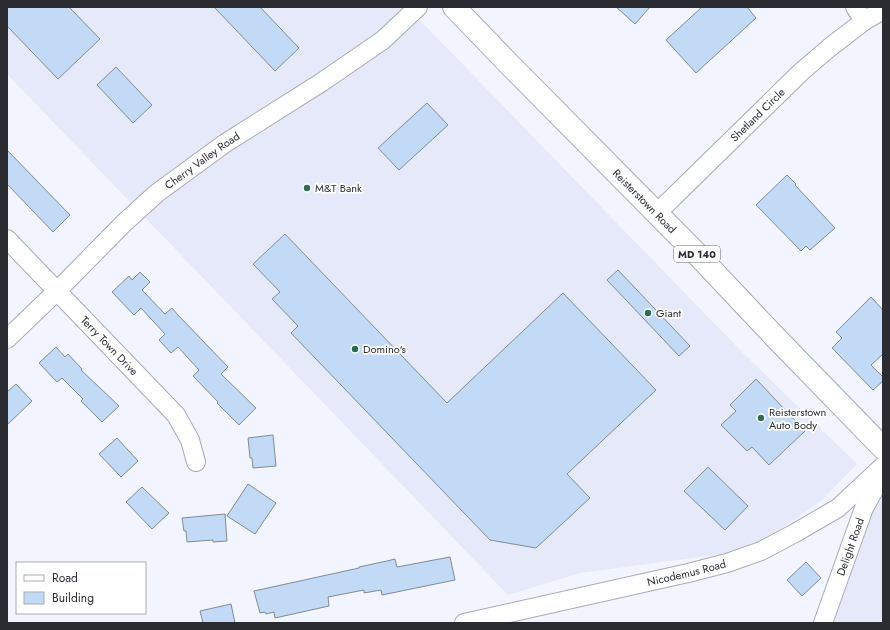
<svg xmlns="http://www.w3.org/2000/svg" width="890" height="630" font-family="Jost,sans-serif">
	<rect width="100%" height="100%" fill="#f2f5ff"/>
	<!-- built -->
	<g fill="#e5e9f9">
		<path d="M7,7H407L744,354L857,464L822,500L787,525L763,539L722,554L580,573L508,595L7,74Z"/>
		<path d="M883,497V623H829L875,504Z"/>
	</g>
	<!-- building -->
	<g fill="#c2daf6" stroke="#828a94">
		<path d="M7,7H69L100,39L58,79L7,26Z"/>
		<path d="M214,7H260L299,48L275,71Z"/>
		<path d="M616,7H650L635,24Z"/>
		<path d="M702,7H747L756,18L696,73L666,40Z"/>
		<path d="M116,67L152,105L133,123L97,85Z"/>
		<path d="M427,103L448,125L399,170L378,148Z"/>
		<path d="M7,150L70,215L53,232L7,184Z"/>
		<path d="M787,175L796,184L795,185L835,228L810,250L806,246L801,251L756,205Z"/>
		<path d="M285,234L447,403L563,293L656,390L567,474L590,498L536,548L490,540L291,333L298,326L272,299L280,292L253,264Z"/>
		<path d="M618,270L690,346L679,356L607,280Z"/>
		<path d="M140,272L150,282L142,290L165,314L172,308L178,315L228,367L221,374L256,408L239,425L217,403L218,402L193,376L199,370L178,347L171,353L159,340L165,334L141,308L134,315L112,292L129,276L132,280Z"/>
		<path d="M871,297L883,310V354L871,365L883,377V381L873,390L832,348L842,338L836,332Z"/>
		<path d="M56,347L65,357L68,354L82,369L81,370L119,406L102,422L81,401L83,399L62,378L57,382L39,363Z"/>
		<path d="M756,379L805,431L769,465L752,447L747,451L721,425L736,411L730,405Z"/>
		<path d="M16,384L32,401L7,425V392Z"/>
		<path d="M273,435L276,466L253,468L252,458H250L248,438Z"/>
		<path d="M117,438L138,461L121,477L99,454Z"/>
		<path d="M708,467L748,506L725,530L684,491Z"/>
		<path d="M248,484L276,503L255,534L227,516Z"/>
		<path d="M142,487L169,513L152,529L126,502Z"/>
		<path d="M225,514L227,541L213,542V540L187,542L186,531H184L182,518Z"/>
		<path d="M450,557L455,580L382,595L381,590L364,593V590L328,597L329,606L275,618L274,612L266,614L265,612L260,613L254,591L359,568V567L387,561L395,559L397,567Z"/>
		<path d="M806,562L821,578L802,596L787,580Z"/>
		<path d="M231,604L235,623H203L200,611Z"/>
	</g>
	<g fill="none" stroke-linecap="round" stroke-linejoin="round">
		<defs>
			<g id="minor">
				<path d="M855,7L864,21"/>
				<path id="s1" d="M656,214L801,72L829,48L864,21L883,10"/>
				<path id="s2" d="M7,239L176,415L190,440L196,462"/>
				<path id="s3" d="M7,339L57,291L124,223L157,193L224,144L322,82L383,40L418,7"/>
				<path id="s4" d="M464,623L688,573L727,563L761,551L795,533L838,508L883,466"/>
				<path id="s5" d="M823,623L864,508L883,474"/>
			</g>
			<g id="major">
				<path id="s6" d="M454,7L508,63L695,252L776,338L883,448"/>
			</g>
		</defs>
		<!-- minor casing -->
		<use href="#minor" stroke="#a7abb7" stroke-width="20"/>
		<!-- major casing -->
		<use href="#major" stroke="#a7abb7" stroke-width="24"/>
		<!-- minor -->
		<use href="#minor" stroke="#fff" stroke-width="18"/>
		<!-- major -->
		<use href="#major" stroke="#fff" stroke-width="22"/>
	</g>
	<!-- markers -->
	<g fill="#316b54" stroke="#fff" stroke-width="1.5">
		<circle cx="307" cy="188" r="4"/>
		<circle cx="648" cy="313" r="4"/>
		<circle cx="355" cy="349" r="4"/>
		<circle cx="761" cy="418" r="4"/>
	</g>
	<g text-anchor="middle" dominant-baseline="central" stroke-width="3.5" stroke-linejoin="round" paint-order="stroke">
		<!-- shield labels -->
		<rect fill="#fff" stroke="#6a6b6f" stroke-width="1" x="674" y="246" width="46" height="16" rx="3"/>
		<g font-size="10" font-weight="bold" fill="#2a2c31">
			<text x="697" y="254">MD 140</text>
		</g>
		<!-- street labels -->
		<g font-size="11" fill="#2a2c31" stroke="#fff">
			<text stroke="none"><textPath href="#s1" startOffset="142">Shetland Circle</textPath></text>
			<text stroke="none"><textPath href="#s3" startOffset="265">Cherry Valley Road</textPath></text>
			<text stroke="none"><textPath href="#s6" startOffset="272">Reisterstown Road</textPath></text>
			<text stroke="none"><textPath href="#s2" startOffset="148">Terry Town Drive</textPath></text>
			<text stroke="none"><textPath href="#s5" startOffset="81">Delight Road</textPath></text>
			<text stroke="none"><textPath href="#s4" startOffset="228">Nicodemus Road</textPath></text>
		</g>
		<!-- poi labels -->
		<g font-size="11" fill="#2a2c31" stroke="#fff" text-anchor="start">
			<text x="315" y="188">M&amp;T Bank</text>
			<text x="656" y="313">Giant</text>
			<text x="363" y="349">Domino's</text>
			<text x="769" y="412">Reisterstown<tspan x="769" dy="13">Auto Body</tspan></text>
		</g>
	</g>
	<!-- border -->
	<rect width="890" height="630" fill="none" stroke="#2a2c31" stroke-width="16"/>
	<!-- legend -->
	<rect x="16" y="562" width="130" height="52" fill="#ffffff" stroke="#aaabad"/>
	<rect x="24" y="575" width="20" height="6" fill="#ffffff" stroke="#aaabad"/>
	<text x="52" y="582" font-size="12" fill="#2a2c31">Road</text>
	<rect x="24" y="592" width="20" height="12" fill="#c2daf6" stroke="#aaabad"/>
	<text x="52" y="602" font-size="12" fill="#2a2c31">Building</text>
</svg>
